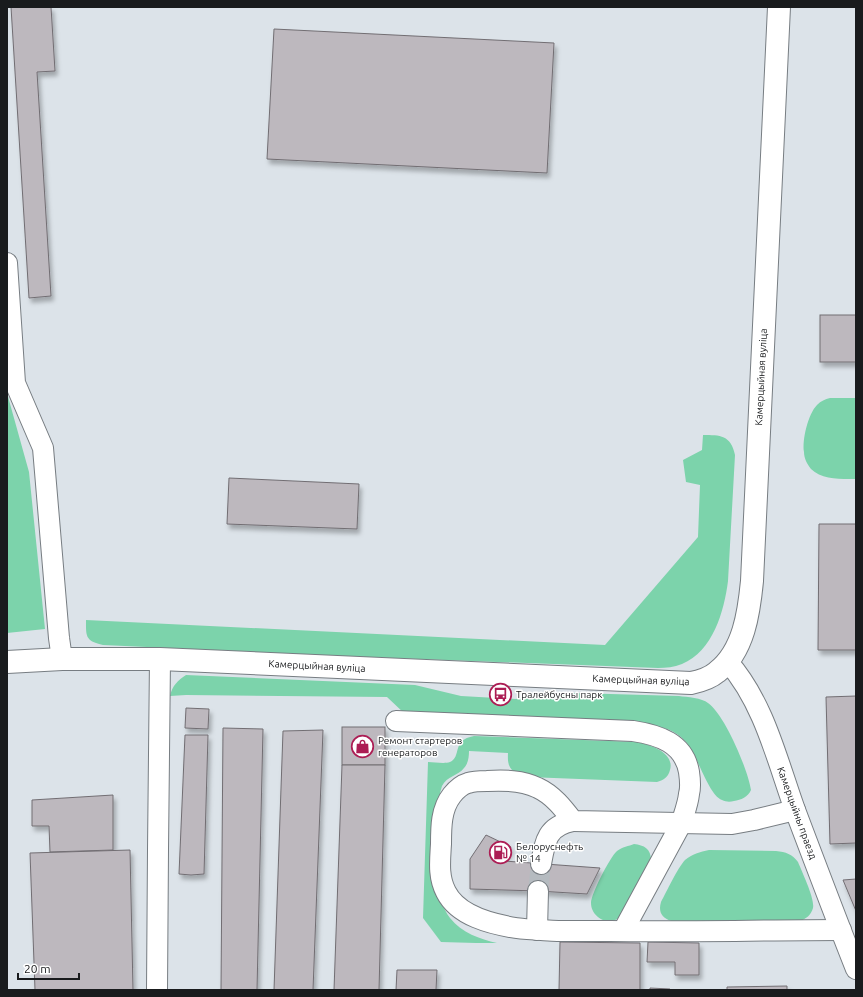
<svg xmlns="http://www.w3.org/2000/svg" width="863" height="997" font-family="Ubuntu,sans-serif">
	<defs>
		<filter id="shadow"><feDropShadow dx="2.5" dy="4.5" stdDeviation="2" flood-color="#0004"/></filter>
	</defs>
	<rect width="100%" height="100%" fill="#dce3e9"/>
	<!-- green -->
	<g fill="#7cd3ab">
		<path d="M7,389V393L29,472L45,629L7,633Z"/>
		<path d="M830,398H856V479C841,479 822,480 811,469C807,464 804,458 804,452C802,440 808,414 817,405C821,401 825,399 830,398Z"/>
		<path d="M703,435C720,435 731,435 735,455L728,581C724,612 713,651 682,664C674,667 666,668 658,668L341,656L103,645C85,641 86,636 86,620L605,645L698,537L700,485L686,482L683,460L702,450Z"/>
		<path d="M186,675L415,685L461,696L516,699L576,693L679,696C687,697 702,698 708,703C725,715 748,770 751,790C748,797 741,800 734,801C730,802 726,802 722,800C708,795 697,753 685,741C675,730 664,727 650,726L405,714L387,697L186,695L170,696C172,686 178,680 186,675Z"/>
		<path d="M474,736L638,742C651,745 675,753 670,770C668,778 663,780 657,782L528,777C512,772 507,770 508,753L469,751C469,757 468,764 464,768C458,776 447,776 442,786C440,792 439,798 439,804L440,899C443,906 446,913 450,918C462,933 480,939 497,943H476L441,942L423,918L428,762C435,762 444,764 450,762C462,757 451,740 474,736Z"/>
		<path d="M634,844C644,845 651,849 651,860L622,914C619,917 617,920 612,921C602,923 591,914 591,903C591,894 610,857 617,851C622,847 629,846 634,844Z"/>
		<path d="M709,850L776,851C786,852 792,854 798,862C802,872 815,899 813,908C811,915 806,919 800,921H671C662,918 658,912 661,902C667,891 677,869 685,860C692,854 700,852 709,850Z"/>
	</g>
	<!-- building -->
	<g fill="#bdb8be" stroke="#726e73" filter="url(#shadow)">
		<path d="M11,7H51L55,71L37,72L51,296L29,298Z"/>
		<path d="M274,29L554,43L547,173L267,159Z"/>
		<rect x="820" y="315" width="36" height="47"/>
		<path d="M229,478L359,484L357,529L227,524Z"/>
		<path d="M819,524H856V650H818Z"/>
		<path d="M856,696V843L830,844L826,697Z"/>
		<path d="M186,708L209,709L208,729L185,728Z"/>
		<rect x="342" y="727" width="43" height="38"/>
		<path d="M223,728L263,729L257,990H221Z"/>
		<path d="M323,730L313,990H274L283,731Z"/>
		<path d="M185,735H208L204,874L191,875L179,874Z"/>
		<path d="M342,765H385L379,990H334Z"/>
		<path d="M113,795V850L50,852L49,826H32V800Z"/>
		<path d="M486,835L511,847L504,861L600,868L587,894L538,891L470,889V859Z"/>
		<path d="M130,850L133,990H35L30,853Z"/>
		<path d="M856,879V911L843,880Z"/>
		<path d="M560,942L640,943V990H559Z"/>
		<path d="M648,942L699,943V975H675V962H647Z"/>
		<path d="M397,970H437L436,990H396Z"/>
		<path d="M787,986V990H727V987Z"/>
		<path d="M650,988L670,989V990H650Z"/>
	</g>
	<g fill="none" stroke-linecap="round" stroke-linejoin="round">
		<!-- minor-tunnel -->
		<path stroke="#b5bbc0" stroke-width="20" stroke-dasharray="20 10" stroke-linecap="butt" d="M538,891L541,864"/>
		<defs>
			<g id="minor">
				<path d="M7,263L15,383L43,448L59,638L62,659"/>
				<path d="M728,662C764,703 777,760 795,810C815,863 835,916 856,969"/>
				<path d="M396,721L633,731C659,735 684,743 689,772C690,779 691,787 689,794C688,804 684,814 681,824L623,931"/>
				<path d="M795,810L754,820L732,824L573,821C563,808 553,795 538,788C522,780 504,780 487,781C481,781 474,781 468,783C461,785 456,790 452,795C441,809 441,827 441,844C440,861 438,877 446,892C458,916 491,924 516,928C530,930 544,930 558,931C575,931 593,931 610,931C687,932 764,930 841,930"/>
				<path d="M541,864C545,841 547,826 573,821"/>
				<path d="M537,930L538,891"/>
				<path d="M157,990L158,850L160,659"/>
			</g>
			<path id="major" d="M7,662L62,659H160L691,683C701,681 710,678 717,672C744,651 749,612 752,581L759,432L779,7"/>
		</defs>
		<!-- minor casing -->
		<use href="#minor" stroke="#777d82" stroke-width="22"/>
		<!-- major casing -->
		<use href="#major" stroke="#777d82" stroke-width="24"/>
		<!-- minor -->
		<use href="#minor" stroke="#fff" stroke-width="20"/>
		<!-- major -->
		<use href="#major" stroke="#fff" stroke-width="22"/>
	</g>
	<!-- icons -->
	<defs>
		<symbol id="bus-ring" viewBox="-11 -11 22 22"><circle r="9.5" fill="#fff" stroke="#ac1d54" stroke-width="1.5"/><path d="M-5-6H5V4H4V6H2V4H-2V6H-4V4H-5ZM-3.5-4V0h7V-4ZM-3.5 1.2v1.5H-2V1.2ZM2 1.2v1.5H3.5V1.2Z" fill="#ac1d54"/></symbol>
		<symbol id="shop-ring" viewBox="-11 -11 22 22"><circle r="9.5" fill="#fff" stroke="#ac1d54" stroke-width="1.5"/><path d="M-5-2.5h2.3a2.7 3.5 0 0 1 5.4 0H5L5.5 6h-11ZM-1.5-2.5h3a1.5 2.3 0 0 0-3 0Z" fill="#ac1d54"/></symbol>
		<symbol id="fuel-ring" viewBox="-11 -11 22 22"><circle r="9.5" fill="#fff" stroke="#ac1d54" stroke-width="1.5"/><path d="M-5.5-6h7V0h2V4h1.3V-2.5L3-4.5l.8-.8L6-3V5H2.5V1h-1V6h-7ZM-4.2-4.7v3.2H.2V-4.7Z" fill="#ac1d54"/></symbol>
	</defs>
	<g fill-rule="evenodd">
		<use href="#bus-ring" x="488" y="682" width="25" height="25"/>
		<use href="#shop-ring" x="350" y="734" width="25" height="25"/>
		<use href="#fuel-ring" x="488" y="840" width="25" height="25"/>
	</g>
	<g text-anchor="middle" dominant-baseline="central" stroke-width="3" stroke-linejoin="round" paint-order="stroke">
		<!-- street labels -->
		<g font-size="10" fill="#191b1d" stroke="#fff">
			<text transform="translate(761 377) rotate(-87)">Камерцыйная вуліца</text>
			<text transform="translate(317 666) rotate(3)">Камерцыйная вуліца</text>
			<text transform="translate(641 680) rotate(2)">Камерцыйная вуліца</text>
			<text transform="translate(797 813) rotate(70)">Камерцыйны праезд</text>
		</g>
		<!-- poi labels -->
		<g font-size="10" fill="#191b1d" stroke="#fff" text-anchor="start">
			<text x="516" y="694">Тралейбусны парк</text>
			<text x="378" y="740">Ремонт стартеров<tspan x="378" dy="12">генераторов</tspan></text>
			<text x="516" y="846">Белоруснефть<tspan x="516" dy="12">№ 14</tspan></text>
		</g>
	</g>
	<!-- border -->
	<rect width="863" height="997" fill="none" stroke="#191b1d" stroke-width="16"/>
	<!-- scale -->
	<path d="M18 973v6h61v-6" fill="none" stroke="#191b1d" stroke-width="2"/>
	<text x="24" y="973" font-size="12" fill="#191b1d" stroke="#ffffff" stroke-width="3" paint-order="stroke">20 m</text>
</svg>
